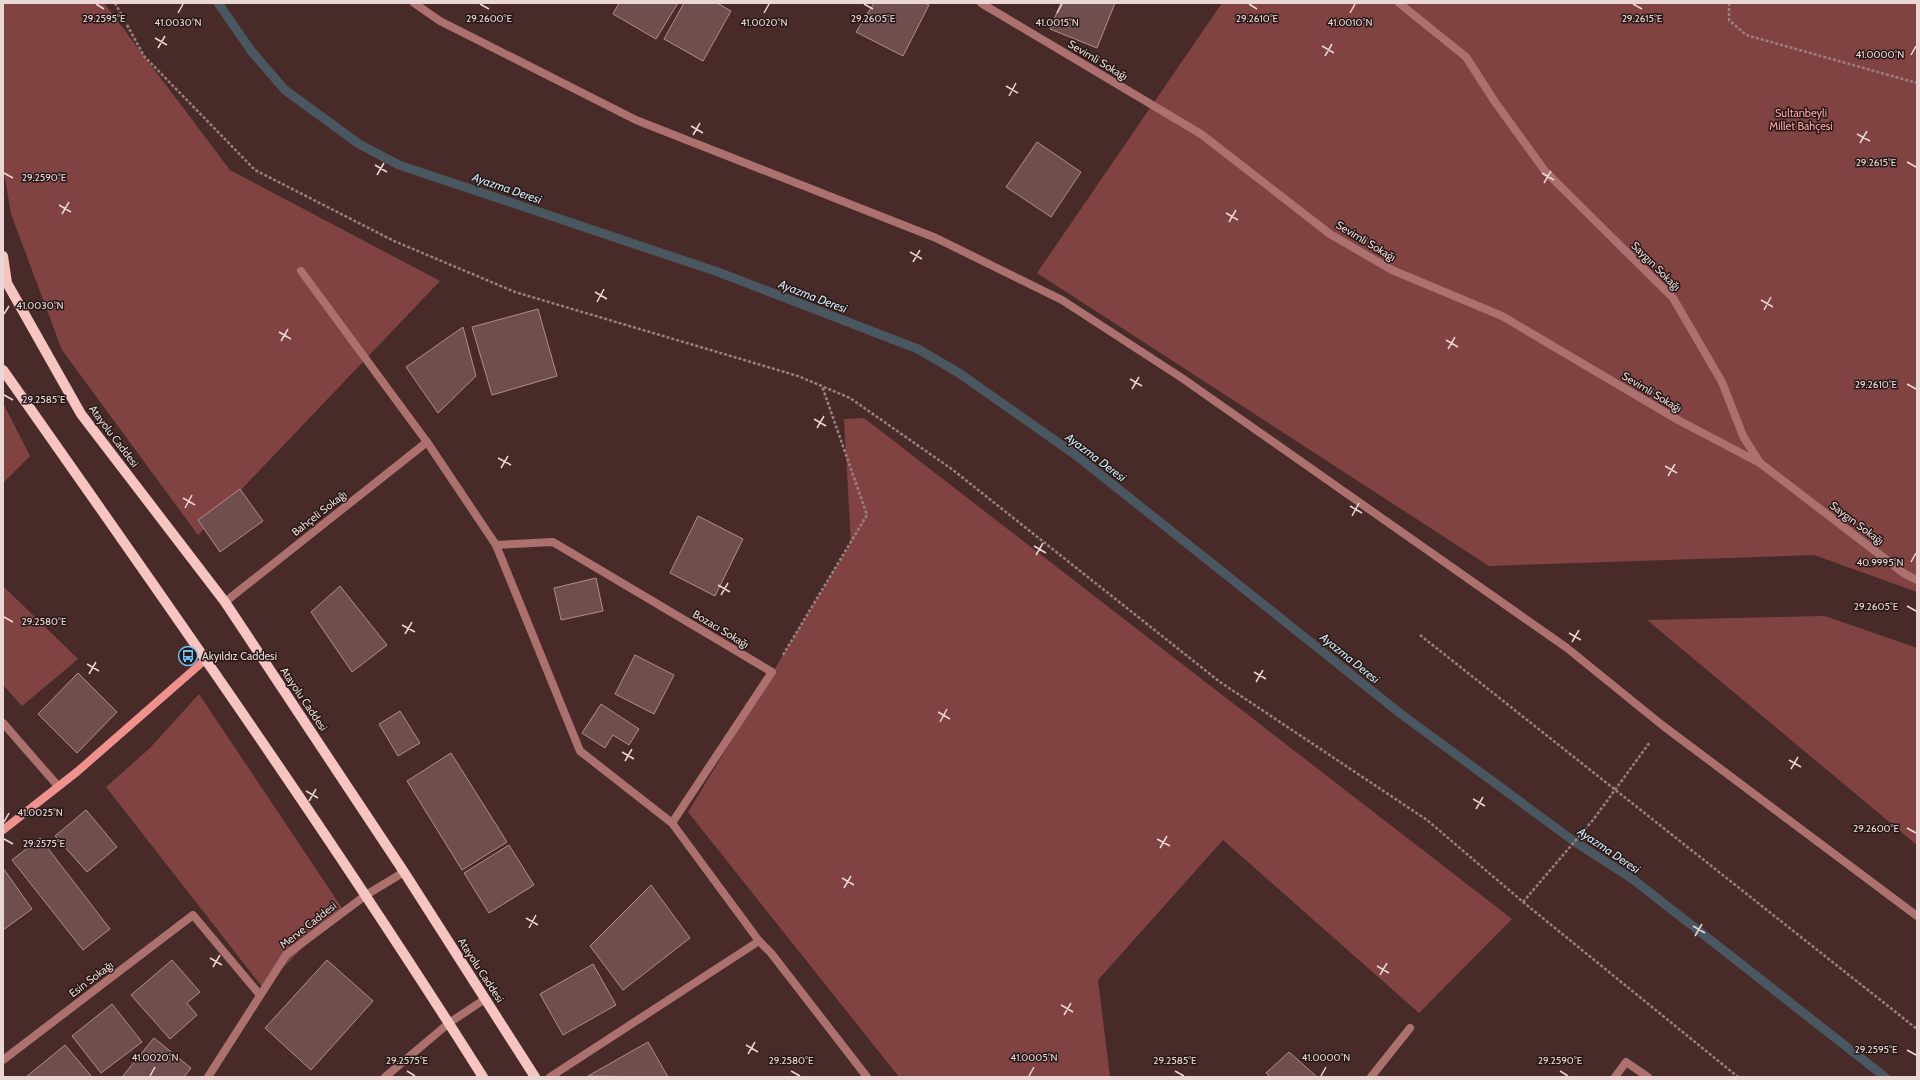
<svg xmlns="http://www.w3.org/2000/svg" width="1920" height="1080" font-family="Cabin,sans-serif">
	<rect width="100%" height="100%" fill="#482b29"/>
	<!-- green -->
	<g fill="#804341">
		<path d="M3,3H104L230,170L440,281L198,535L62,350L11,214L3,166Z"/>
		<path d="M1222,3H1917V592L1814,555L1489,566L1037,273Z"/>
		<path d="M3,403L30,456L3,483Z"/>
		<path d="M864,418L1512,919L1419,1013L1223,840L1098,980L1110,1077H899L688,812L851,543L844,419Z"/>
		<path d="M3,586L78,659L22,706L3,685Z"/>
		<path d="M1825,616L1917,648V845L1647,620Z"/>
		<path d="M199,694L342,908L263,988L106,787L150,748Z"/>
	</g>
	<g fill="none" stroke-linecap="round" stroke-linejoin="round">
		<!-- stream -->
		<path stroke="#4a5761" stroke-width="9" d="M218,3L252,52L285,90L359,144L399,165L718,272L918,349L959,373L1077,456L1401,714L1575,842L1634,880L1885,1077"/>
	</g>
	<!-- building -->
	<g fill="#6f4e4d" stroke="#b18d8a">
		<path d="M619,3H678L656,39L613,14Z"/>
		<path d="M684,3H717L731,11L703,61L664,39Z"/>
		<path d="M874,3H924L929,5L903,56L856,32Z"/>
		<path d="M1061,3H1115L1097,48L1050,29Z"/>
		<path d="M1037,142L1081,172L1051,217L1006,187Z"/>
		<path d="M538,309L557,376L492,395L472,327Z"/>
		<path d="M463,327L476,376L438,413L406,367Z"/>
		<path d="M240,489L263,521L220,552L198,520Z"/>
		<path d="M698,516L743,539L715,596L670,573Z"/>
		<path d="M596,578L603,611L561,620L554,588Z"/>
		<path d="M340,586L387,645L352,672L311,612Z"/>
		<path d="M635,655L674,675L654,714L615,694Z"/>
		<path d="M78,673L117,712L77,753L38,714Z"/>
		<path d="M601,704L639,729L629,745L613,735L605,748L582,733Z"/>
		<path d="M400,711L420,743L398,756L379,724Z"/>
		<path d="M451,753L507,842L462,870L407,781Z"/>
		<path d="M86,810L117,847L87,872L55,836Z"/>
		<path d="M40,838L110,929L83,950L12,860Z"/>
		<path d="M509,845L534,885L489,913L464,873Z"/>
		<path d="M3,868L32,909L3,930Z"/>
		<path d="M651,885L690,938L623,990L590,946Z"/>
		<path d="M172,960L200,992L187,1003L197,1015L170,1039L131,995Z"/>
		<path d="M327,960L373,1001L311,1070L265,1028Z"/>
		<path d="M593,964L616,1005L563,1035L540,994Z"/>
		<path d="M112,1004L142,1042L101,1073L72,1036Z"/>
		<path d="M154,1038L191,1068L184,1077H122Z"/>
		<path d="M648,1042L668,1077L588,1076Z"/>
		<path d="M65,1045L92,1077H26Z"/>
		<path d="M1289,1052L1316,1076L1315,1077H1270L1266,1073Z"/>
	</g>
	<g fill="none" stroke-linecap="round" stroke-linejoin="round">
		<!-- path -->
		<g stroke="#99807f" stroke-width="2.5" stroke-dasharray="3 2" stroke-linecap="butt">
			<path d="M115,3L144,56L255,170L394,241L515,292L798,376L850,398L953,470L1220,682L1427,820L1523,902L1738,1077"/>
			<path d="M1729,3V20L1746,35L1917,83"/>
			<path d="M1420,635L1917,1029"/>
			<path d="M783,655L867,515L822,386"/>
			<path d="M1523,902L1593,820L1650,742"/>
		</g>
		<!-- street -->
		<g stroke="#ac716e" stroke-width="8">
			<path d="M414,3L440,21L636,120L936,238L1062,300L1182,378L1567,648L1662,725L1917,916"/>
			<path d="M981,3L1201,134L1330,234L1392,270L1502,316L1678,420L1760,463"/>
			<path d="M1399,3L1466,57L1495,102L1545,171L1673,298L1722,382L1743,436L1760,463L1905,574L1917,580"/>
			<path d="M301,271L427,442L496,545L580,751L672,823L759,941L771,953L867,1077"/>
			<path d="M496,545L553,542L772,672L672,823"/>
			<path d="M225,602L427,442"/>
			<path d="M3,723L58,786"/>
			<path d="M3,1060L193,915L260,995"/>
			<path d="M208,1077L286,955L366,895L404,872"/>
			<path d="M385,1077L449,1023L485,999"/>
			<path d="M550,1077L759,941"/>
			<path d="M1371,1077L1410,1028"/>
			<path d="M1615,1077L1626,1062L1648,1077"/>
		</g>
		<!-- secondary -->
		<path stroke="#ef928e" stroke-width="8" d="M3,830L78,771L206,659"/>
		<!-- primary -->
		<g stroke="#f6c4c1" stroke-width="10">
			<path d="M3,256L7,283L81,414L225,602L404,872L535,1077"/>
			<path d="M3,370C167,603 331,836 483,1077"/>
		</g>
	</g>
	<!-- ticks -->
	<path fill="none" stroke="#ead6d5" stroke-width="1.5" d="M96,4L104,9M480,4L489,9M864,4L873,9M1249,4L1257,9M1633,4L1642,9M178,13L183,4M764,13L769,4M1057,13L1062,4M1350,13L1355,4M155,38L167,45M1322,46L1334,53M158,48L165,36M1911,55L1916,46M1325,56L1332,44M1006,86L1018,93M1009,96L1016,83M691,126L703,133M1857,134L1870,141M693,135L700,123M1860,143L1867,131M1907,162L1916,167M375,165L387,172M4,173L13,178M1542,173L1554,180M377,175L384,163M1544,183L1551,171M59,205L71,212M1226,213L1238,220M62,214L69,202M1229,222L1236,210M910,252L922,259M913,262L920,250M595,292L607,299M1761,300L1773,307M597,302L604,289M1764,310L1771,297M4,314L9,306M279,332L291,339M1446,340L1458,347M281,341L288,329M1448,349L1455,337M1130,379L1142,386M1907,384L1916,389M1132,389L1139,377M4,395L13,400M814,419L826,426M817,428L824,416M498,458L511,465M1665,466L1677,473M501,468L508,456M1668,476L1675,464M183,498L195,505M1350,506L1362,513M185,508L192,495M1352,516L1359,503M1034,546L1046,553M1036,555L1043,543M1911,562L1916,553M718,585L730,592M721,595L728,583M1907,606L1916,611M4,617L13,622M402,625L415,632M1569,633L1581,640M405,634L412,622M1572,642L1579,630M87,664L99,671M1254,672L1266,679M89,674L96,662M1256,682L1263,670M938,712L950,719M940,722L947,709M622,752L634,759M1789,760L1801,767M625,761L632,749M1791,769L1798,757M306,791L318,798M1473,799L1485,806M309,801L316,789M1476,809L1483,797M4,822L9,813M1907,828L1916,833M4,839L13,844M1157,839L1170,846M1160,848L1167,836M842,878L854,885M844,888L851,876M526,918L538,925M1693,926L1705,933M529,928L536,915M1695,936L1702,924M210,958L222,965M1377,966L1389,973M213,967L220,955M1380,975L1387,963M1061,1005L1073,1012M1064,1015L1071,1003M746,1045L758,1052M1907,1050L1916,1055M748,1054L755,1042M407,1071L415,1076M791,1071L800,1076M1175,1071L1184,1076M1560,1071L1568,1076M150,1076L155,1067M1029,1076L1034,1067M1321,1076L1326,1067"/>
	<!-- icons -->
	<defs>
		<symbol id="bus-ring" viewBox="-11 -11 22 22"><circle r="9.5" fill="#251817" stroke="#6ec2f3" stroke-width="1.5"/><path d="M-5-6H5V4H4V6H2V4H-2V6H-4V4H-5ZM-3.5-4V0h7V-4ZM-3.5 1.2v1.5H-2V1.2ZM2 1.2v1.5H3.5V1.2Z" fill="#6ec2f3"/></symbol>
	</defs>
	<g fill-rule="evenodd">
		<use href="#bus-ring" x="177" y="645" width="22" height="22"/>
	</g>
	<g text-anchor="middle" dominant-baseline="central" stroke-width="3" stroke-linejoin="round" paint-order="stroke">
		<!-- street labels -->
		<g font-size="11" fill="#ead6d5" stroke="#251817">
			<text transform="translate(1098 60) rotate(31)">Sevimli Sokağı</text>
			<text transform="translate(1366 241) rotate(31)">Sevimli Sokağı</text>
			<text transform="translate(1656 266) rotate(45)">Saygın Sokağı</text>
			<text transform="translate(1652 392) rotate(31)">Sevimli Sokağı</text>
			<text transform="translate(114 436) rotate(53)">Atayolu Caddesi</text>
			<text transform="translate(319 513) rotate(-38)">Bahçeli Sokağı</text>
			<text transform="translate(1857 523) rotate(37)">Saygın Sokağı</text>
			<text transform="translate(721 629) rotate(31)">Bozacı Sokağı</text>
			<text transform="translate(304 699) rotate(56)">Atayolu Caddesi</text>
			<text transform="translate(308 925) rotate(-38)">Merve Caddesi</text>
			<text transform="translate(481 970) rotate(57)">Atayolu Caddesi</text>
			<text transform="translate(91 979) rotate(-37)">Esin Sokağı</text>
		</g>
		<!-- park labels -->
		<g font-size="11" fill="#fea39f" stroke="#251817">
			<text x="1801" y="113">Sultanbeyli<tspan x="1801" dy="13">Millet Bahçesi</tspan></text>
		</g>
		<!-- poi labels -->
		<g font-size="11" fill="#ead6d5" stroke="#251817" text-anchor="start">
			<text x="202" y="656">Akyıldız Caddesi</text>
		</g>
		<!-- water labels -->
		<g font-size="12" font-style="italic" fill="#d0e3f0" stroke="#251817">
			<text transform="translate(507 188) rotate(19)">Ayazma Deresi</text>
			<text transform="translate(813 296) rotate(21)">Ayazma Deresi</text>
			<text transform="translate(1096 457) rotate(37)">Ayazma Deresi</text>
			<text transform="translate(1350 658) rotate(39)">Ayazma Deresi</text>
			<text transform="translate(1609 850) rotate(34)">Ayazma Deresi</text>
		</g>
	</g>
	<g font-size="10" text-anchor="middle" fill="#ead6d5" stroke="#251817" stroke-width="3" stroke-linejoin="round" paint-order="stroke">
		<text x="104" y="22">29.2595°E</text>
		<text x="489" y="22">29.2600°E</text>
		<text x="873" y="22">29.2605°E</text>
		<text x="1257" y="22">29.2610°E</text>
		<text x="1642" y="22">29.2615°E</text>
		<text x="178" y="26">41.0030°N</text>
		<text x="764" y="26">41.0020°N</text>
		<text x="1057" y="26">41.0015°N</text>
		<text x="1350" y="26">41.0010°N</text>
		<text x="1880" y="58">41.0000°N</text>
		<text x="1876" y="166">29.2615°E</text>
		<text x="44" y="181">29.2590°E</text>
		<text x="40" y="309">41.0030°N</text>
		<text x="1876" y="388">29.2610°E</text>
		<text x="44" y="403">29.2585°E</text>
		<text x="1880" y="566">40.9995°N</text>
		<text x="1876" y="610">29.2605°E</text>
		<text x="44" y="625">29.2580°E</text>
		<text x="40" y="816">41.0025°N</text>
		<text x="1876" y="832">29.2600°E</text>
		<text x="44" y="847">29.2575°E</text>
		<text x="1876" y="1053">29.2595°E</text>
		<text x="155" y="1061">41.0020°N</text>
		<text x="1034" y="1061">41.0005°N</text>
		<text x="1326" y="1061">41.0000°N</text>
		<text x="407" y="1064">29.2575°E</text>
		<text x="791" y="1064">29.2580°E</text>
		<text x="1175" y="1064">29.2585°E</text>
		<text x="1560" y="1064">29.2590°E</text>
	</g>
	<!-- border -->
	<rect width="1920" height="1080" fill="none" stroke="#ead6d5" stroke-width="8"/>
</svg>
